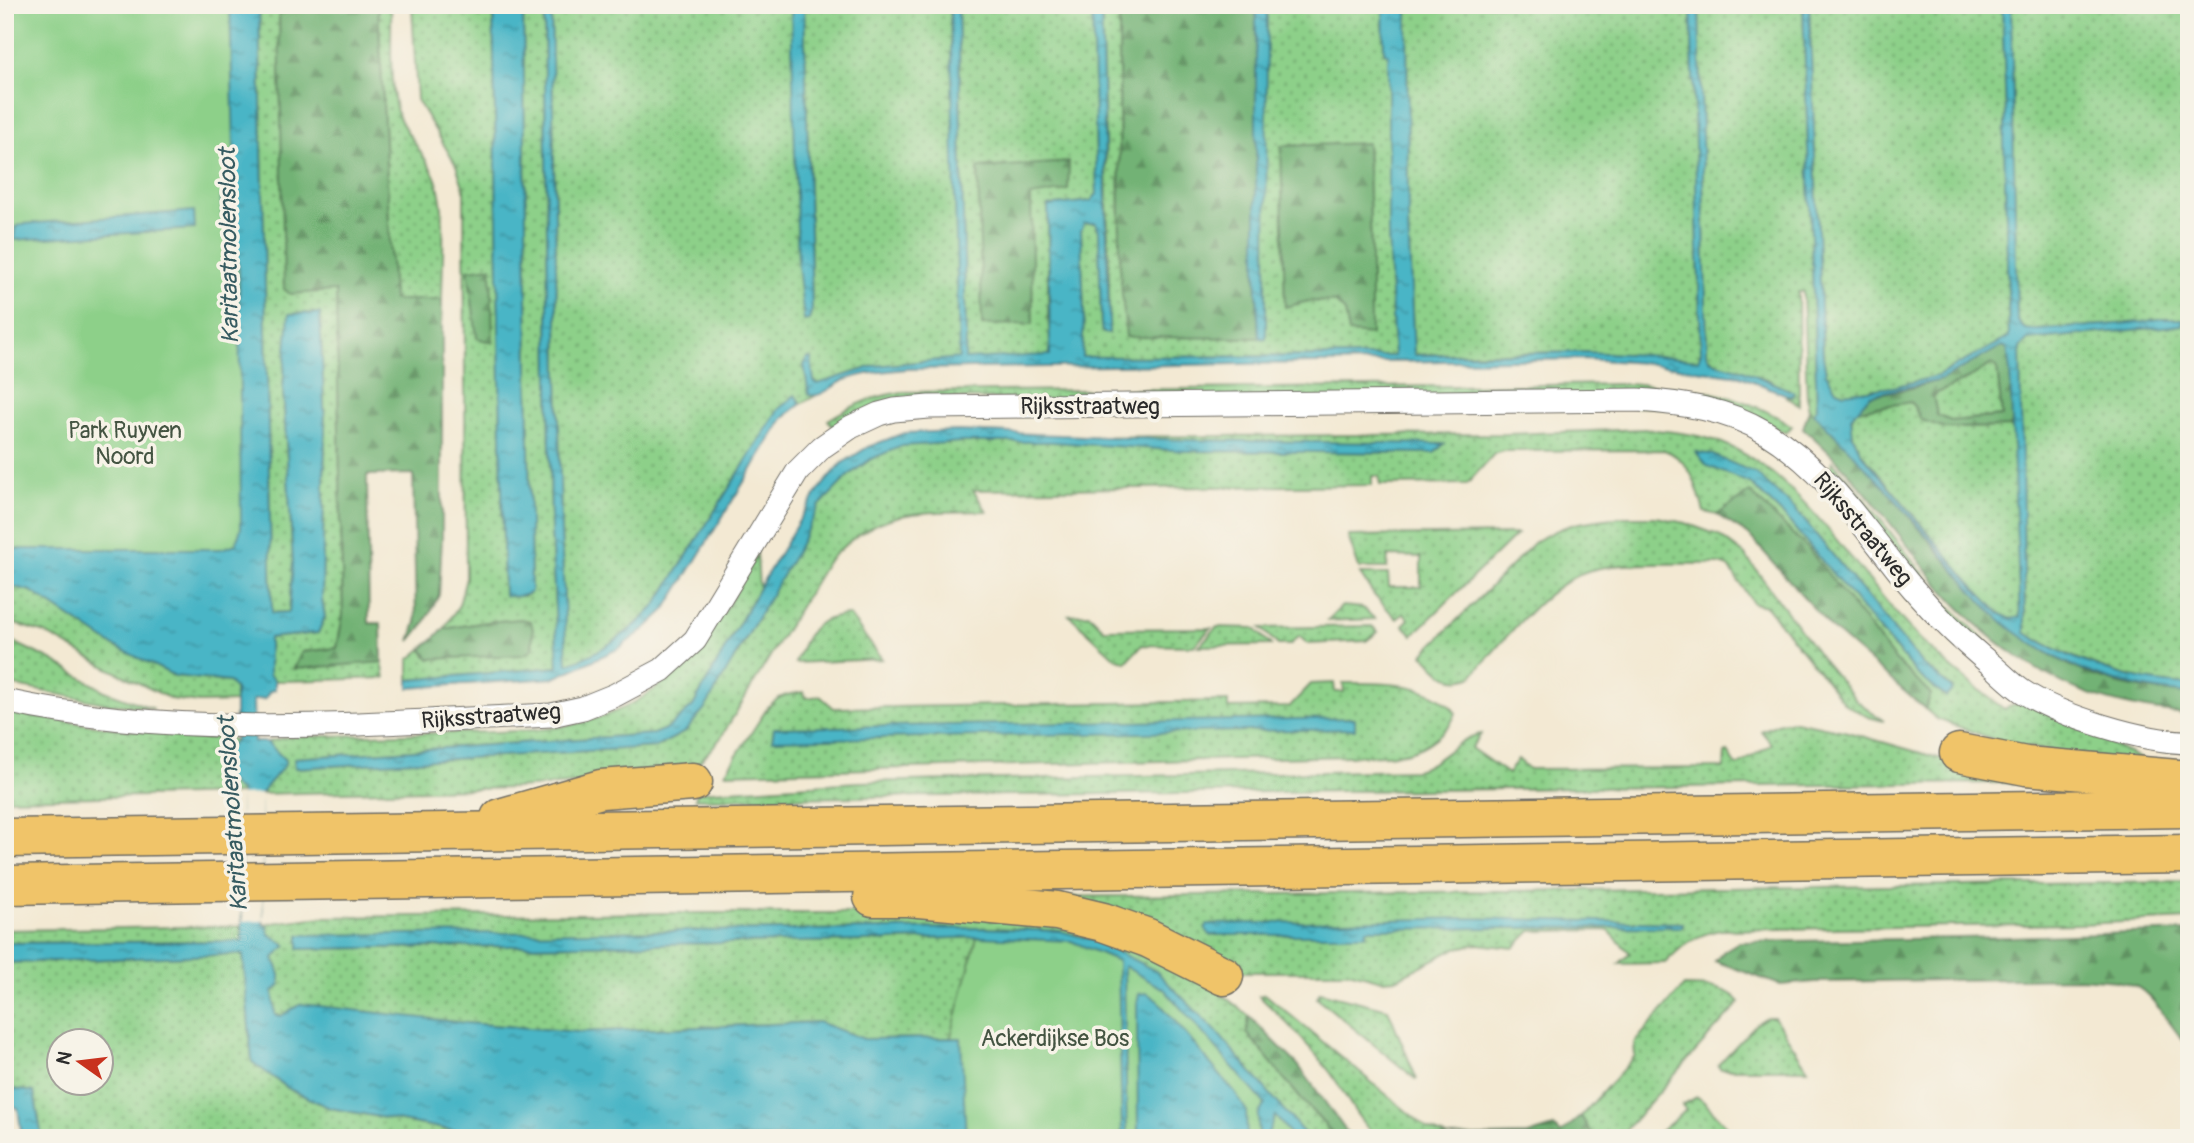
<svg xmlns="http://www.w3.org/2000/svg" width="2194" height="1143" font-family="Pangolin,sans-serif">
	<defs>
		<pattern id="grass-dots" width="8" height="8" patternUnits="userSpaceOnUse" patternTransform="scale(1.75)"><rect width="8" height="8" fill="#8dd089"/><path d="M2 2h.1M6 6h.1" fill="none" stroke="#73a970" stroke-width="1.8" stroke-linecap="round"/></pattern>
		<pattern id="forest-firs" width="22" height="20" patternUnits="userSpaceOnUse" patternTransform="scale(1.75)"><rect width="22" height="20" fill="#72b275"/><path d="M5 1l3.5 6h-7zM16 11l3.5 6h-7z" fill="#5e9160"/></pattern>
		<pattern id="water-ripples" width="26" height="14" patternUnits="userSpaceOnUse" patternTransform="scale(1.75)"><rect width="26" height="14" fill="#49b5c6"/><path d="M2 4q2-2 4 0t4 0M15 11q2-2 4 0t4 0" fill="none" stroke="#3d93a1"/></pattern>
	</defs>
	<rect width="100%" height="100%" fill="#f7f3e8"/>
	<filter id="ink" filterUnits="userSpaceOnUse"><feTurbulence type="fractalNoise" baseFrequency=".0143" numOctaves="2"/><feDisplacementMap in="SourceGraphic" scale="14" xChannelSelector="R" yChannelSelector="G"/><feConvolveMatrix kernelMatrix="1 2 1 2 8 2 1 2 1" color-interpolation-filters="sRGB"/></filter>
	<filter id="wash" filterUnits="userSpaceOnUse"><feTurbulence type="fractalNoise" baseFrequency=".00686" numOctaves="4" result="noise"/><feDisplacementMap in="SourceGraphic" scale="28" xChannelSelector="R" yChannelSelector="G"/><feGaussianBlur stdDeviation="1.57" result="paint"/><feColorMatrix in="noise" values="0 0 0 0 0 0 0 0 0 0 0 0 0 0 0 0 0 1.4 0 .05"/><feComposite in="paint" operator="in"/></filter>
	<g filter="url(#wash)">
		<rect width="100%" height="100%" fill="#f3e9d3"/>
		<!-- grass -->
		<g fill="url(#grass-dots)" stroke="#5c7e5a" stroke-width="2" fill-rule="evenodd">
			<path d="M259,5H300L298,11L279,13L290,294L336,290L343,615L337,648L302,652L294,668L382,662L385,678L288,681H275L269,675V638L318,633L325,617L322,600L325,429L320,313L290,314L283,388L293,563L289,612L272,613Z"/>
			<path d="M378,5H391C392,35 388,92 399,117C409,140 429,158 437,182C447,212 442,267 442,300H393Z"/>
			<path d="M412,5H493L504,595L524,596L531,592L523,5H544L551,529L558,667L409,680V660L422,649L426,656L532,650L533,630L521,619L487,622L444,629L459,605L466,578L464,189L456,165L417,100Z"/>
			<path d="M551,5H791L793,67L809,320L812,309L811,264L804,5H950L960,345L959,359L874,366L818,384L814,382L811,358L804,365L809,395L815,396L801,404L795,395L778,410L656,605C632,631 600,654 566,665L561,530Z"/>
			<path d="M958,5H1092L1097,194L1091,201L1048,206V316L1051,350L1048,357L964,359L966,337ZM978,168L1068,190L1031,195L983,324Z"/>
			<path d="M1101,5H1119L1120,271L1258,338L1256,5H1383L1384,51L1388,55V232L1394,356L1082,357L1084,314L1081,231L1084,223H1096L1099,231L1101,327L1109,333V264ZM1367,144L1371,248V335L1335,302L1309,301L1285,306L1282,146Z"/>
			<path d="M1407,5H1691L1701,352L1699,360C1603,350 1509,352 1414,355L1408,222Z"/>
			<path d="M1699,5H1803L1817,409L1813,413L1809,410L1807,399L1803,292H1798L1799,405L1785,396L1792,397C1785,391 1777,384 1769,380C1754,373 1712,367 1707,353Z"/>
			<path d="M1809,5H2002L2006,115L2004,139L2009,337L1938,376L1893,387L1844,393L1836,390L1826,373L1823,356Z"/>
			<path d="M2011,5H2189V685C2130,683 2076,661 2025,633L2020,348L2028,340L2182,325L2184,321L2157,319L2143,322L2038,330C2027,330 2022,330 2017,319Z"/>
			<path d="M1992,364L1997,366L2002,416L1951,421L1937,415L1933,395L1967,379Z"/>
			<path d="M1637,384C1693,387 1745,394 1792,426L1786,433L1735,408L928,398L834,427L828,420C852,405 876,395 904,392Z"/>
			<path d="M1912,402L1945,428L2013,427L2020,617L2011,619L1999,613L1970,583L1861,452C1854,438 1846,425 1856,410Z"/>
			<path d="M1646,429C1673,432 1704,434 1729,446C1808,483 1856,573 1915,634C1942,662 1973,686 2004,709L2026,700L2156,767L2007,744L1937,719L1925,709L1931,694L1895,660L1855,609L1750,493L1717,515L1704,512C1697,487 1691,459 1664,450L1503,451L1494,454L1467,484L1380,485L1379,476H1372V485L973,490L987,511C914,513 881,506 827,562L720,739L693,769L640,779L516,788L260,794L285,765V760L267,742L288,737C340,736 391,734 442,733C510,731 583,736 643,697C697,663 728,608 757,554L759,588L693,706L668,728L653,734L295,758L296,768L656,747L685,732L743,645L819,506L849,475L900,438L1507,434ZM1186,440L1443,445L1434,453L1187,451ZM1750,483L1795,509L1923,665L1953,688L1946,697L1916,673L1786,518Z"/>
			<path d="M1832,461L1853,484L1946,603L1990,645L1986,650L1942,608L1830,470Z"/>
			<path d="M1623,517H1657L1685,523L1718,535L1745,555L1822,659L1856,700L1884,721L1868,717L1845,704L1766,606L1753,603L1729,567L1719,564C1686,564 1614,561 1585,572C1543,588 1501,644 1471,677C1447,686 1439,670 1423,654L1535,542C1567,522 1586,521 1623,517Z"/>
			<path d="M1517,534L1413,635L1403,625L1409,619L1404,613L1397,619L1374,595L1360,574H1388L1389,587H1421V557L1388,556L1387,568H1359L1348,536Z"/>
			<path d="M5,585L31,591L112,645L175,676L229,682L236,689V702L200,703L171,699L110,669L45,633L5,621Z"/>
			<path d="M1342,606L1363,608L1375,619L1327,621Z"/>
			<path d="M1089,614L1104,629L1211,628L1194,646L1142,645L1126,662L1115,658L1069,615Z"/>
			<path d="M849,615L882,659L795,663C809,631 811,619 849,615Z"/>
			<path d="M1372,626L1378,632L1366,641L1308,644L1299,636L1290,645H1278L1261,628Z"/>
			<path d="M1217,627L1254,628L1271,645L1199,646Z"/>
			<path d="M5,638L51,660L105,691L154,709L104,703L5,684Z"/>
			<path d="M1334,683L1335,692H1344L1343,683C1380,683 1431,680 1456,713C1450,730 1426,748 1408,752C1401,754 1392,754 1385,755L725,773L768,707C779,695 789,694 804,692L805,698L820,696L834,708L1228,701V708L1289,707L1311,684Z"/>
			<path d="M5,711C80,725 155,734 231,739L235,741L220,757L241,794L5,799Z"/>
			<path d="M1795,721L1844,731L1956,763L2073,782L695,799L697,792L859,782L1416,770C1441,763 1456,738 1481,734L1471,748L1508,774L1518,759L1529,769L1724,768L1725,753L1728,752L1737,766L1772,744L1761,731L1780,723Z"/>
			<path d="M2189,882V919L2080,924L1719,930C1693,936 1683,945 1665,963L1619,964L1630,953L1609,931L1604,930L1531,931L1514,948L1478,944L1456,948L1396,979L1382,980L1352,972H1244L1047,897Z"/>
			<path d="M671,913H984L1056,921L1204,980L1249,1016L1247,1033L1301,1099L1337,1138H1308L1215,1031L1060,931L982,928L299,936L300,949L864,941L980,937L961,1038L864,1039L818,1022L579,1032L466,1023L275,1015L273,991L280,975L274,958L267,926L263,924L322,917Z"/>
			<path d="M240,926L242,941L5,943V930Z"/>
			<path d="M243,954L252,1061L289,1089L330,1108L495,1138H42L34,1093L5,1088V963ZM60,1042H102V1084H60Z"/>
			<path d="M1684,986C1701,986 1728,986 1740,1002L1627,1128L1625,1136L1621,1138H1594L1581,1116L1635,1056L1634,1043Z"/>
			<path d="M1320,992L1388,1009L1417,1080L1317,998Z"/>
			<path d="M1265,994L1428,1129L1449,1138H1378C1357,1121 1346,1094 1330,1072C1308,1044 1285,1020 1259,996Z"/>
			<path d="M1767,1017H1774L1808,1069H1720L1718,1065L1756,1024Z"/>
			<path d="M1697,1097L1703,1101L1738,1138H1659L1660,1132L1686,1110L1682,1105Z"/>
		</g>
		<!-- forest -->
		<g fill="url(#forest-firs)" stroke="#4e6e50" stroke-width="2" fill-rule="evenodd">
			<path d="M300,5H378L393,300H442V538L439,595L424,624L410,641L416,622L413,474L367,475L369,623H381L382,662L294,669L302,652L337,648L343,615L336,291L290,294L284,289L279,13L298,11Z"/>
			<path d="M1119,5H1256V271L1259,338L1126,337L1120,271Z"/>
			<path d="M1367,143L1371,248V335L1349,333L1345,312L1335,302L1309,301L1285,307L1281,146Z"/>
			<path d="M1069,162L1068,190L1031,196L1033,324L982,325L978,168Z"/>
			<path d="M491,267L493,343L477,338L468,270Z"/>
			<path d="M2002,346L2007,347L2009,355L2013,427L1945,428L1921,420L1911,402L1856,410L1870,395L1904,390L1941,380ZM1992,364L1997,367L2002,416L1951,421L1937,415L1933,395L1967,379Z"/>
			<path d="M1809,410C1839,431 1863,463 1887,490C1956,570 2011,656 2120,684C2142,690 2166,691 2189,694V715C2171,712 2153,711 2136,707C2051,691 1982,639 1929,573C1888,521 1854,472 1803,428Z"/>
			<path d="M1750,492L1810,551L1895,660L1931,694L1925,709L1832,629L1749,535L1717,515Z"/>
			<path d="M521,619L531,621L533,630L532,650L523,655L430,659L422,649L444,629L487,622Z"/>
			<path d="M2188,931L2189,1047C2173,1031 2153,993 2135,986C2118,979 2099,980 2081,978L1815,982L1780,985L1715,961L1724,951L1739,942L2012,937Z"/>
			<path d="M1249,1016L1298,1065L1351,1138H1337L1301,1099L1247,1033Z"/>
			<path d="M1581,1116L1594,1138L1449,1137L1528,1135L1554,1127L1560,1134Z"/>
		</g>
		<!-- park -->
		<g fill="#8dd089" stroke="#5c7e5a" stroke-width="2">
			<path d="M5,5H237L248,567L5,557Z"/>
			<path d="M978,933L1083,942L1150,975L1183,1004L1303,1138H948L946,1055Z"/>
		</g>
		<!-- water -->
		<g fill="url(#water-ripples)" stroke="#3a7078" stroke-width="2" fill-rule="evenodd">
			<path d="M230,5H259L272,613L289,612L293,563L283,388L289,314L320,313L325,429L322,600L325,617L318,633L269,638V675L275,681V690L270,691L265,699L253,700L254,742H267L285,760V765L260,794L263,924L267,926L269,934L286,945L274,958L280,975V986L273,991L275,1015L281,1016L301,1004L466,1023L579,1032L818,1022L864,1039L961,1038L966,1138H495L330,1108L289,1089L252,1062L243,954L5,963V943L242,941L241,794L240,790H237L217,769L220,757L235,741V689L229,682L175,676L112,645L31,591L5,585V549H221L236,544L241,528L239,271L234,239L223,227L221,197L235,184Z"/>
			<path d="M493,5H523L531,592C522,597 514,598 504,595Z"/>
			<path d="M544,5H551L561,530L567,664C600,654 632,631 656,605L778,410L795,395L801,404L784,417L665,610L646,628L618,649L554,678L409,688V680L558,667L551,529Z"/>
			<path d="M791,5H804L812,309L809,320L804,321L798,265Z"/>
			<path d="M950,5H958L966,337L965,359L1050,355L1048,206L1091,201L1097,194L1092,5H1101L1109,320V333H1103L1101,327L1099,231L1096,223H1084L1081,231L1084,314L1082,357L1394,356L1388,232V55L1384,51L1383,5H1407L1408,222L1414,355L1585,352L1647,355L1698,360L1701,352L1691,5H1699L1707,353L1709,358L1716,363L1743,370L1794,392L1792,397L1740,376L1645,363L1585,359L906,369C885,371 865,373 845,380C833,385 822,398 809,395L804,365L807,358H811L814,382L818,384L874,366L959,358Z"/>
			<path d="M1256,5H1267L1266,339L1259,338L1256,271Z"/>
			<path d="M1803,5H1809L1823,356L1826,373L1836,390L1844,393L1893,387L1938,376L2009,337L2004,139L2006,115L2002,5H2011L2017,319C2022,330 2027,330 2038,330L2143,322L2157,319H2183V325L2028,340L2020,348L2025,633C2075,662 2131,683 2189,685V694C2126,688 2077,674 2024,638C1986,613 1960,576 1932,542C1894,497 1855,454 1813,413L1817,408ZM2002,346L2007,348L2010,372L2020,617L2011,619L1999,613L1970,583L1861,453L1853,436L1851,417L1870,395L1941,380Z"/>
			<path d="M194,211L195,229L14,240L15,227L23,224Z"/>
			<path d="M958,431L1186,440L1444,444L1434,453L1186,451L1052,442H963L902,446L871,459L849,475L819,506L797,550L706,707L685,732L656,747L295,768L294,758L653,734L668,728L693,706L759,588L800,519L822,486L841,464L868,447L904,433Z"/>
			<path d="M1696,452L1713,455L1755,473L1795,509L1923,665L1953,689L1946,697L1916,673L1786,518L1750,483L1707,466Z"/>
			<path d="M1355,718V729L772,740L774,728Z"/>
			<path d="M1466,918L1683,923L1682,927L1367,929L1366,935H1210L1205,928L1208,924H1215Z"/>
			<path d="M982,928L1060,931L1094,940L1156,971L1215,1030L1308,1138H1294L1275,1116L1266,1138H1259L1258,1115L1265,1104L1165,990L1124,966L1127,1138H1122L1118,961L1071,941L980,937L864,941L299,949V935Z"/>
			<path d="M1147,993L1158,1001L1236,1094L1246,1110L1247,1138H1138L1137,1004L1139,994Z"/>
			<path d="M5,1088L34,1092L42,1138H22L18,1108L5,1105Z"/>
		</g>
		<!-- pier -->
		<path fill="#f3e9d3" d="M261,794L263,921H243L240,795Z"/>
	</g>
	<g filter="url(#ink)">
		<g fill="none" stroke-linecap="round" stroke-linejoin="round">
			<defs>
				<path id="minor" d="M5,701C184,740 370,723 551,715L583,708L615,695L662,670L695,640L798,471L822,447L851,427L879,414L894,410L929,407L1638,400C1681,403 1727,409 1765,432C1822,467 1857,518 1897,569C1926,606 1958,638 1994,667C2003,675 2012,684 2022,691C2059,716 2144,742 2189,742"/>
				<g id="motorway">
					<path d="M1959,753L2026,766L2189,780"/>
					<path d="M500,818L601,789L693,782"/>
					<path d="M5,838L2189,808"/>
					<path d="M5,885L2189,854"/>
					<path d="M873,897H908L1057,911L1103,922L1148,938L1224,976"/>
				</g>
			</defs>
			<!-- minor casing -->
			<use href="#minor" stroke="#716e66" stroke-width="25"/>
			<!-- motorway casing -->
			<use href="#motorway" stroke="#716e66" stroke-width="41"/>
			<!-- minor -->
			<use href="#minor" stroke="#fff" stroke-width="23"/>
			<!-- motorway -->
			<use href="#motorway" stroke="#f0c469" stroke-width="38"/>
		</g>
	</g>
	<g text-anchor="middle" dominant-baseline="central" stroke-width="7" stroke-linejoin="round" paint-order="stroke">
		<!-- street labels -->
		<g font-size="23" fill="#2b2b2b" stroke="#f7f3e8">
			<text x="1090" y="406">Rijksstraatweg</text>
			<text transform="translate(1863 529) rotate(50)">Rijksstraatweg</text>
			<text transform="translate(491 716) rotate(-4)">Rijksstraatweg</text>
		</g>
		<!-- park labels -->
		<g font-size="23" fill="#445442" stroke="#f7f3e8">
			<text x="125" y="430">Park Ruyven<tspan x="125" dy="26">Noord</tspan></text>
			<text x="1055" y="1038">Ackerdijkse Bos</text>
		</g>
		<!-- water labels -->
		<g font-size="24" font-style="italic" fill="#365b61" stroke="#f7f3e8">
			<text transform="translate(229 246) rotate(-91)">Karitaatmolensloot</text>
			<text transform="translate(233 814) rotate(-94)">Karitaatmolensloot</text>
		</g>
	</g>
	<!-- margin -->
	<rect width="2194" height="1143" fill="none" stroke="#f7f3e8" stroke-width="28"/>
	<!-- north arrow -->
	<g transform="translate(80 1062) rotate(284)"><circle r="33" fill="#f7f3e8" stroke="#a5a39c" stroke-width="2"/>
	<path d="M0-5L12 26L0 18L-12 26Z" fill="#c8321e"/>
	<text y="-10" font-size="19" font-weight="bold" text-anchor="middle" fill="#2b2b2b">N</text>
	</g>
</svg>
